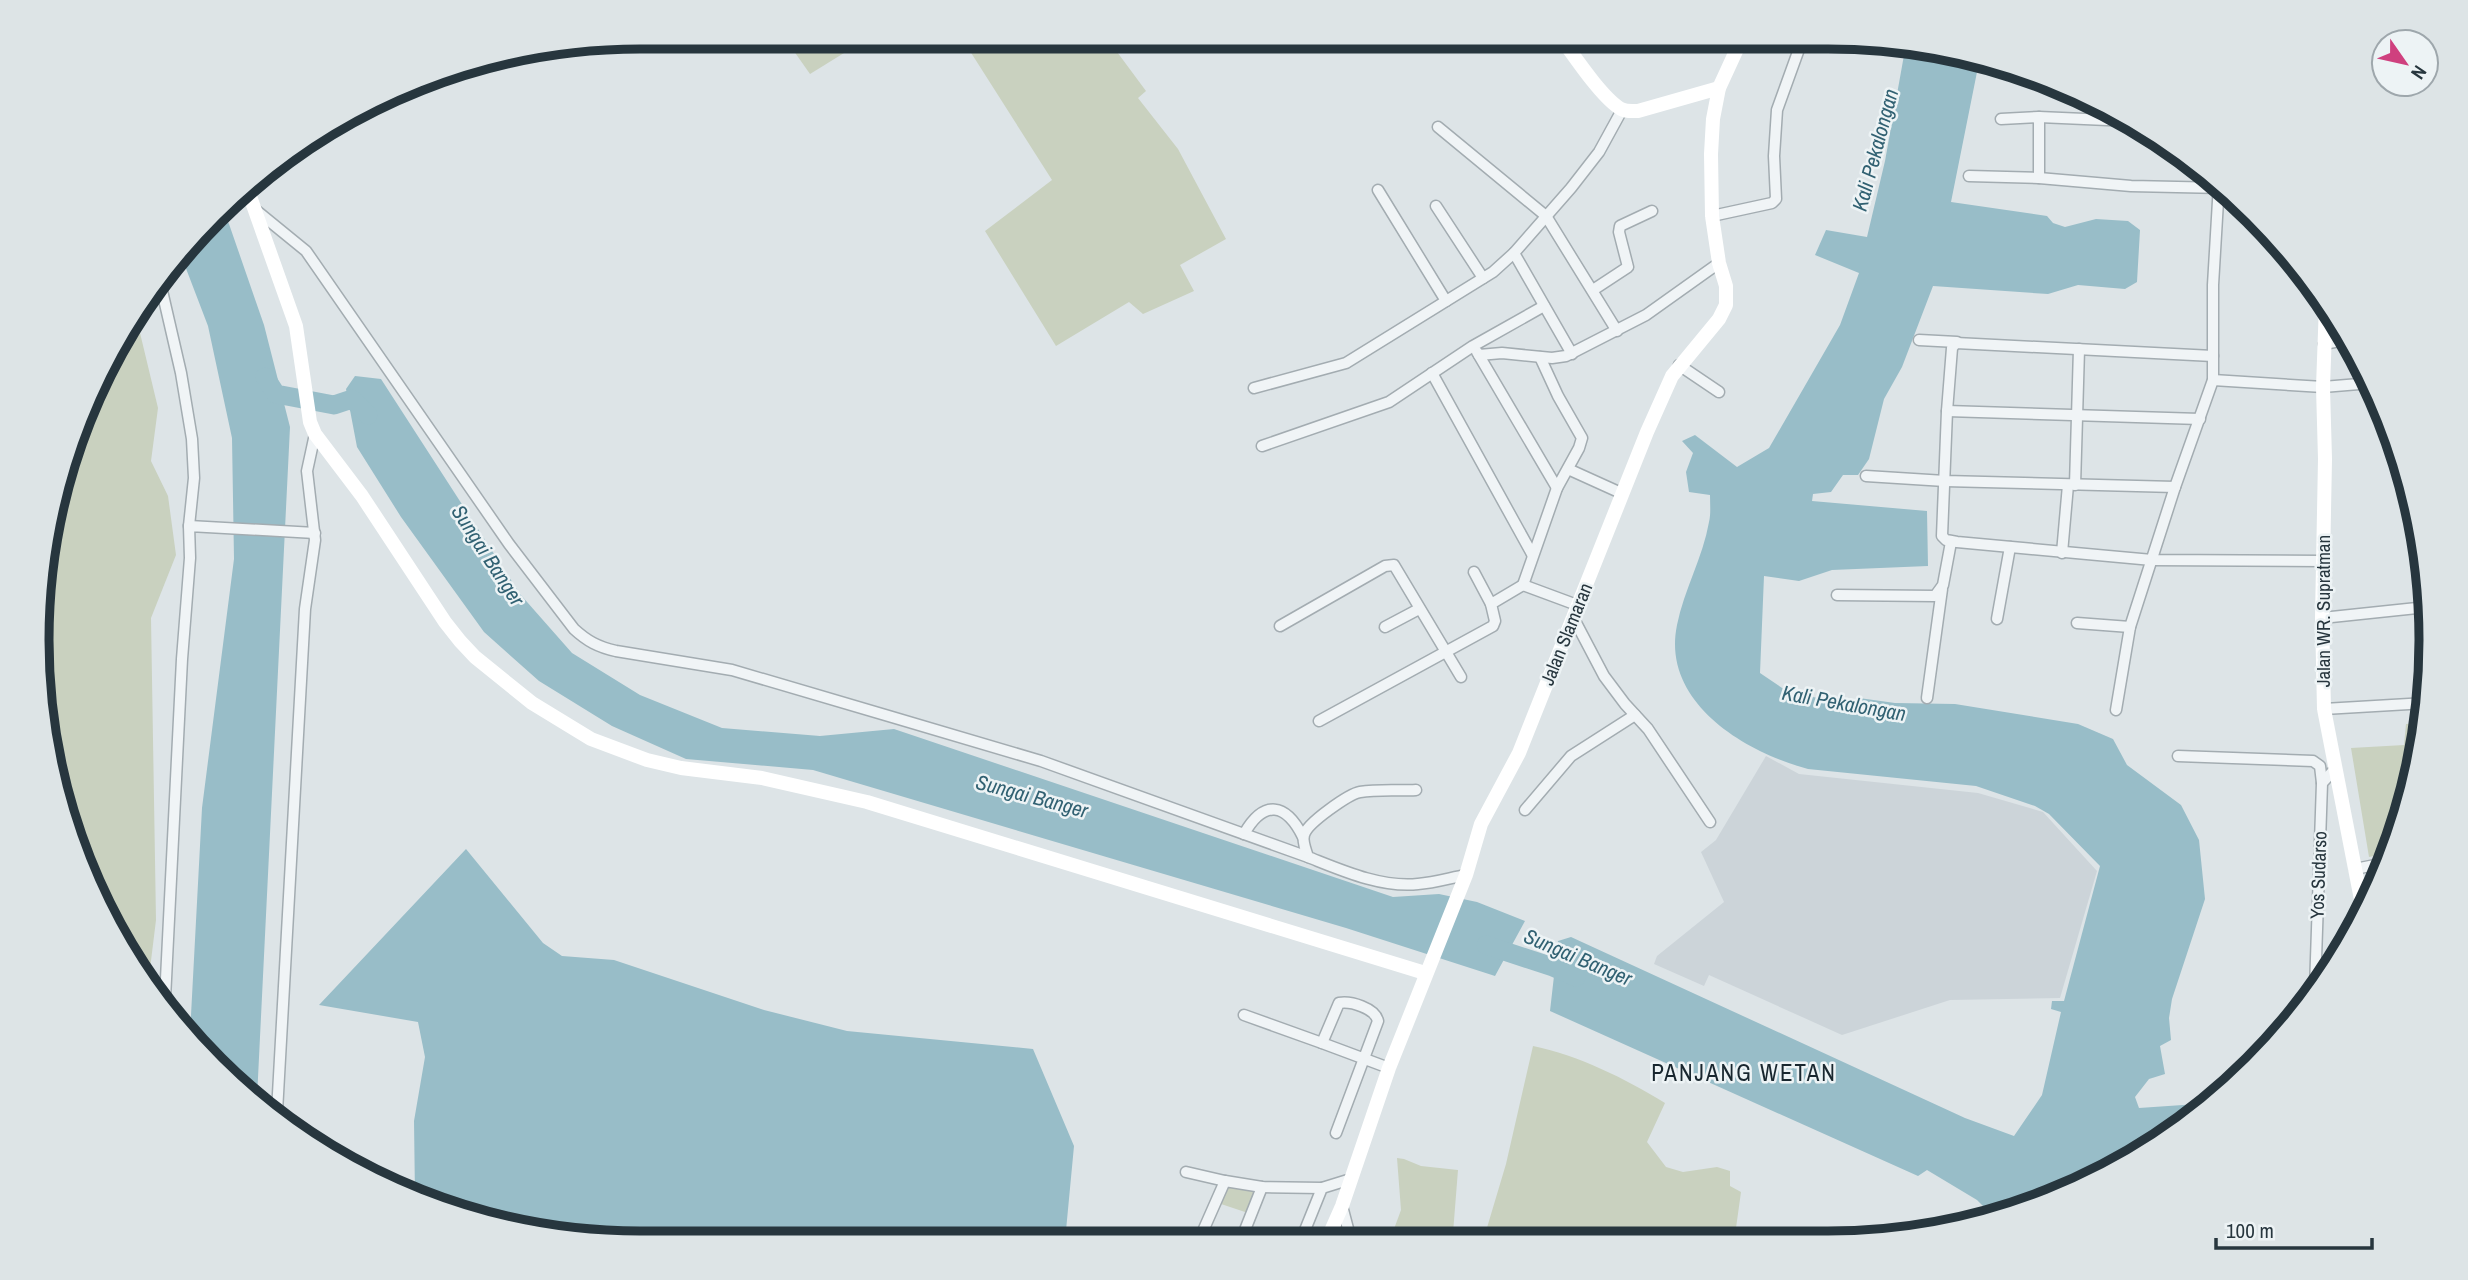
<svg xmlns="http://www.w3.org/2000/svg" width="2468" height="1280" font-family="'Archivo Narrow',sans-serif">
	<rect width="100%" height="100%" fill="#dde4e7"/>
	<!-- built -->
	<path fill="#ccd4d9" d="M1766,756L1799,774L1978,793L2043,812L2097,871L2060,998L1950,1000L1842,1035L1709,975L1704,986L1654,964L1657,956L1724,902L1701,852L1716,840Z"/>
	<!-- green -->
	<g fill="#c9d1bf">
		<path d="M784,37H870L810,74Z"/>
		<path d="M961,37H1106L1146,91L1138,98L1178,149L1226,239L1180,265L1194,291L1143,314L1129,302L1056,346L985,231L1052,180Z"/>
		<path d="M135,312L158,408L151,461L168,496L176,555L151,618L156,920L149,977L99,906L42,718L38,600L57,484Z"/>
		<path d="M2423,723L2411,797L2389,853L2369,857L2351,748L2404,745L2406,724Z"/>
		<path d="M1533,1046C1580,1056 1624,1078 1665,1103L1647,1142L1666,1167L1683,1172L1717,1167L1730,1171V1186L1741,1192L1736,1228L1742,1239H1490L1486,1231L1506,1164Z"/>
		<path d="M1397,1158L1404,1159L1421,1166L1458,1170L1453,1233L1454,1239L1379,1240L1394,1229L1401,1210Z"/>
		<path d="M1235,1185L1259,1189L1248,1213L1218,1203L1223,1189Z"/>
	</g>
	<!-- water -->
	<g fill="#98bdc8">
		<path d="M1906,44L1980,57L1951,202L2047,216L2053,223L2065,227L2096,219L2128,221L2140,230L2137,282L2125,289L2078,285L2048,294L1933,286L1902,367L1884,399L1869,459L1858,475H1843L1831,492L1813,494L1812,501L1927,511L1928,566L1832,570L1799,581L1764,576L1760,673L1791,694L1855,703L1859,698L1895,703L1955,704L2078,724L2113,739L2127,765L2181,805L2199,840L2205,899L2172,999L2169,1018L2171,1040L2160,1046L2165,1074L2149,1079L2135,1097L2139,1108L2212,1103L2195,1119L2058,1197L1992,1215L1977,1200L1927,1170L1918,1176L1550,1011L1558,941L1571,937L1965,1118L2014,1136L2042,1095L2061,1012L2051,1009L2052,1001H2064L2100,866L2049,814L2035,806L1976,786L1808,769C1744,752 1661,702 1677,625C1684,590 1703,557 1709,522C1711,514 1710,504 1710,495L1689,492L1686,472L1693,453L1682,441L1695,435L1737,467L1769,448L1840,325L1859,273L1815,255L1826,230L1867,237L1885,161Z"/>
		<path d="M224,214L229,224L264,325L290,427L257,1098L213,1066L190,1034L202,808L234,559L232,438L208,326L182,258Z"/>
		<path d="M355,376L381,379L520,594L572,653L640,695L722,728L820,736L894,729L1393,897L1439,894L1477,902L1525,921L1495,976L1346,928L813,770L686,759L612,726L539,681L484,632L401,517L357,447L346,389Z"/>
		<path d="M466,849L543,943L562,956L614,960L764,1010L847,1031L1033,1049L1074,1146L1065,1241L601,1242L484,1223L415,1197L414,1121L425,1057L418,1022L319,1005Z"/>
	</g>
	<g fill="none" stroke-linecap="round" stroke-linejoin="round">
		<!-- river -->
		<g stroke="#98bdc8" stroke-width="19">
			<path d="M265,377L276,394L334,405L352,399L368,415"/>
			<path d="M1486,945L1553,967L1576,977"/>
		</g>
		<defs>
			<g id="street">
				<path d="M2039,117V178"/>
				<path d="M2001,119L2039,117L2130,121"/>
				<path d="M1438,127L1546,216L1617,331"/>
				<path d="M1969,176L2039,178L2131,186L2223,188"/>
				<path d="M1378,190L1446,301"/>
				<path d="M1436,206L1483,278"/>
				<path d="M257,211L306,251L509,544L574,629C587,641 598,647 616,651L732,670L892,717L1041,761L1308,857"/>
				<path d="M1712,216L1772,203L1776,199L1774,156L1777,110L1803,38"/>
				<path d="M1514,253L1572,354"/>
				<path d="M160,282L181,373L192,439L194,478L189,526"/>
				<path d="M1593,290L1628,267L1619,232L1620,226L1652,211"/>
				<path d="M1919,340L1957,342"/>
				<path d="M2324,344L2350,339"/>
				<path d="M1477,352L1557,488"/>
				<path d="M1479,355L1502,353L1552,358L1566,356L1646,315L1719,263"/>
				<path d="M2213,356L1956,343L1952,348L1947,411L1942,536L1946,540L1957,542L2152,560L2322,561"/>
				<path d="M1540,357L1558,396L1582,438L1579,448L1557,488L1523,585L1577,605"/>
				<path d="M1679,365L1719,392"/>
				<path d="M1432,373L1532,554"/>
				<path d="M2213,380L2323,387L2371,383"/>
				<path d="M1254,388L1346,363L1493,272L1514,253L1571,188L1599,152L1622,110"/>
				<path d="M1947,411L2200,419"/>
				<path d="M1262,446L1389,402L1473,346L1544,306"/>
				<path d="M1568,469L1621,493"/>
				<path d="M1866,476L1945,481L2175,487"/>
				<path d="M2075,485L2079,349"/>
				<path d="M2062,553L2068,485"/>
				<path d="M1474,572L1491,604"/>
				<path d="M1837,595L1935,596L1943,585L1951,542"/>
				<path d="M1573,617L1604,676L1625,704L1648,729L1710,822"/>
				<path d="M2322,618L2417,608L2427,603"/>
				<path d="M1997,619L2010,547"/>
				<path d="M2077,623L2130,627"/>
				<path d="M1280,626L1385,566L1394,565L1461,677"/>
				<path d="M1385,627L1419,609"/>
				<path d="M1927,698L1942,589"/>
				<path d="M2324,709L2426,703"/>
				<path d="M2116,710L2130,627L2175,487L2213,380V285L2219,184"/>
				<path d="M1319,721L1493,626L1495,621L1491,604L1523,585"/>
				<path d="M2178,756L2313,761L2320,766L2322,783"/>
				<path d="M1416,790C1398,791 1378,789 1360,792C1349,794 1307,823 1304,835C1302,842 1306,850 1308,857C1341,870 1381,888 1418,884C1434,883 1450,878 1466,875"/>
				<path d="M1525,810L1571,756L1635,715"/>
				<path d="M1244,834C1264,799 1286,803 1303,837"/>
				<path d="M2355,869L2385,863"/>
				<path d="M2359,888L2373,896"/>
				<path d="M2315,988L2322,783L2335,769"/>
				<path d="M165,999L182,659L190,558L189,526L315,533"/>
				<path d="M1244,1015L1322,1043"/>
				<path d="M277,1112L305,609L315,540L307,471L315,434"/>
				<path d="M1336,1133L1378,1021C1375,1008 1351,1001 1339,1003L1322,1043L1389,1068"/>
				<path d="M1186,1172L1225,1181"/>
				<path d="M1342,1206L1351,1240"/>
				<path d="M1199,1240L1225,1181L1262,1187L1322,1188"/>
				<path d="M1241,1240L1262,1187"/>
				<path d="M1301,1240L1322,1188L1351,1179"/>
			</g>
		</defs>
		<!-- street casing -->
		<use href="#street" stroke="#a3acb1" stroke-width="13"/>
		<!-- street -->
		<use href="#street" stroke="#f0f4f6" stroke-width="10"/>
		<!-- secondary -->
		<g stroke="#fff" stroke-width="14">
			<path d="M1561,38C1575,57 1602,98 1621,109C1627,112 1632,111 1638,111L1719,88"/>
			<path d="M247,188L296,326L310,422L315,434L362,496L445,622L460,641L475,657L532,703L591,739L647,760L681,768L762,778L867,802L1425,973"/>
			<path d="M2326,304L2323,387L2325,459L2322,618L2324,709L2364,915"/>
			<path d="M1327,1240L1342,1206L1389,1068L1466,875L1481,824L1519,753L1647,432L1672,376L1719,319L1726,305V286L1719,263L1712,216L1711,154L1713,119L1719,88L1742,38"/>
		</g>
	</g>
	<g text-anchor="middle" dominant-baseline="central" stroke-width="5" stroke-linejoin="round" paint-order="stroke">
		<!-- street labels -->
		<g font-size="19" fill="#27363e" stroke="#edf3f5">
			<text transform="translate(2323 611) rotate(-90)">Jalan WR. Supratman</text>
			<text transform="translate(1566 634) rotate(-68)">Jalan Slamaran</text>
			<text transform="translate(2318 875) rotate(-88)">Yos Sudarso</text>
		</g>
		<!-- water labels -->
		<g font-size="21" font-style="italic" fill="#316172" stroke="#edf3f5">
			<text transform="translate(1875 150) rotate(-75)">Kali Pekalongan</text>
			<text transform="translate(488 555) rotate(57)">Sungai Banger</text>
			<text transform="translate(1844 703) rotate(10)">Kali Pekalongan</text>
			<text transform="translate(1032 796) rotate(15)">Sungai Banger</text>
			<text transform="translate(1578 957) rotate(23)">Sungai Banger</text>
		</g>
		<!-- quarter labels -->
		<g font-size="23" letter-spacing="2" fill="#19272f" stroke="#edf3f5">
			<text x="1744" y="1072">PANJANG WETAN</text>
		</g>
	</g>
	<!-- crop -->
	<path d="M0 0H2468V1280H0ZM640 49H1828A591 591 0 0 1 2419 640V640A591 591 0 0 1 1828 1231H640A591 591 0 0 1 49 640V640A591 591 0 0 1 640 49Z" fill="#dde4e6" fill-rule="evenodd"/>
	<path fill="none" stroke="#27363e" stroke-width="9" d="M640 49H1828A591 591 0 0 1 2419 640V640A591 591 0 0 1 1828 1231H640A591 591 0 0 1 49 640V640A591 591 0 0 1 640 49Z"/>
	<!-- north arrow -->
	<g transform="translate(2405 63) rotate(124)"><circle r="33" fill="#edf3f5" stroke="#9ea7ac" stroke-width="2"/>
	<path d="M0-5L12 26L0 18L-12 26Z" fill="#cf407e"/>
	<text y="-10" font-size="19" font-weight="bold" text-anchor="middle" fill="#27363e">N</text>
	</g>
	<!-- scale -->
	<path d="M2216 1238v10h156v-10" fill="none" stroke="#27363e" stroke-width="3.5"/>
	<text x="2226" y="1238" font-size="21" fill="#27363e" stroke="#edf3f5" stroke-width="5" paint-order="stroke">100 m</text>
</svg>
